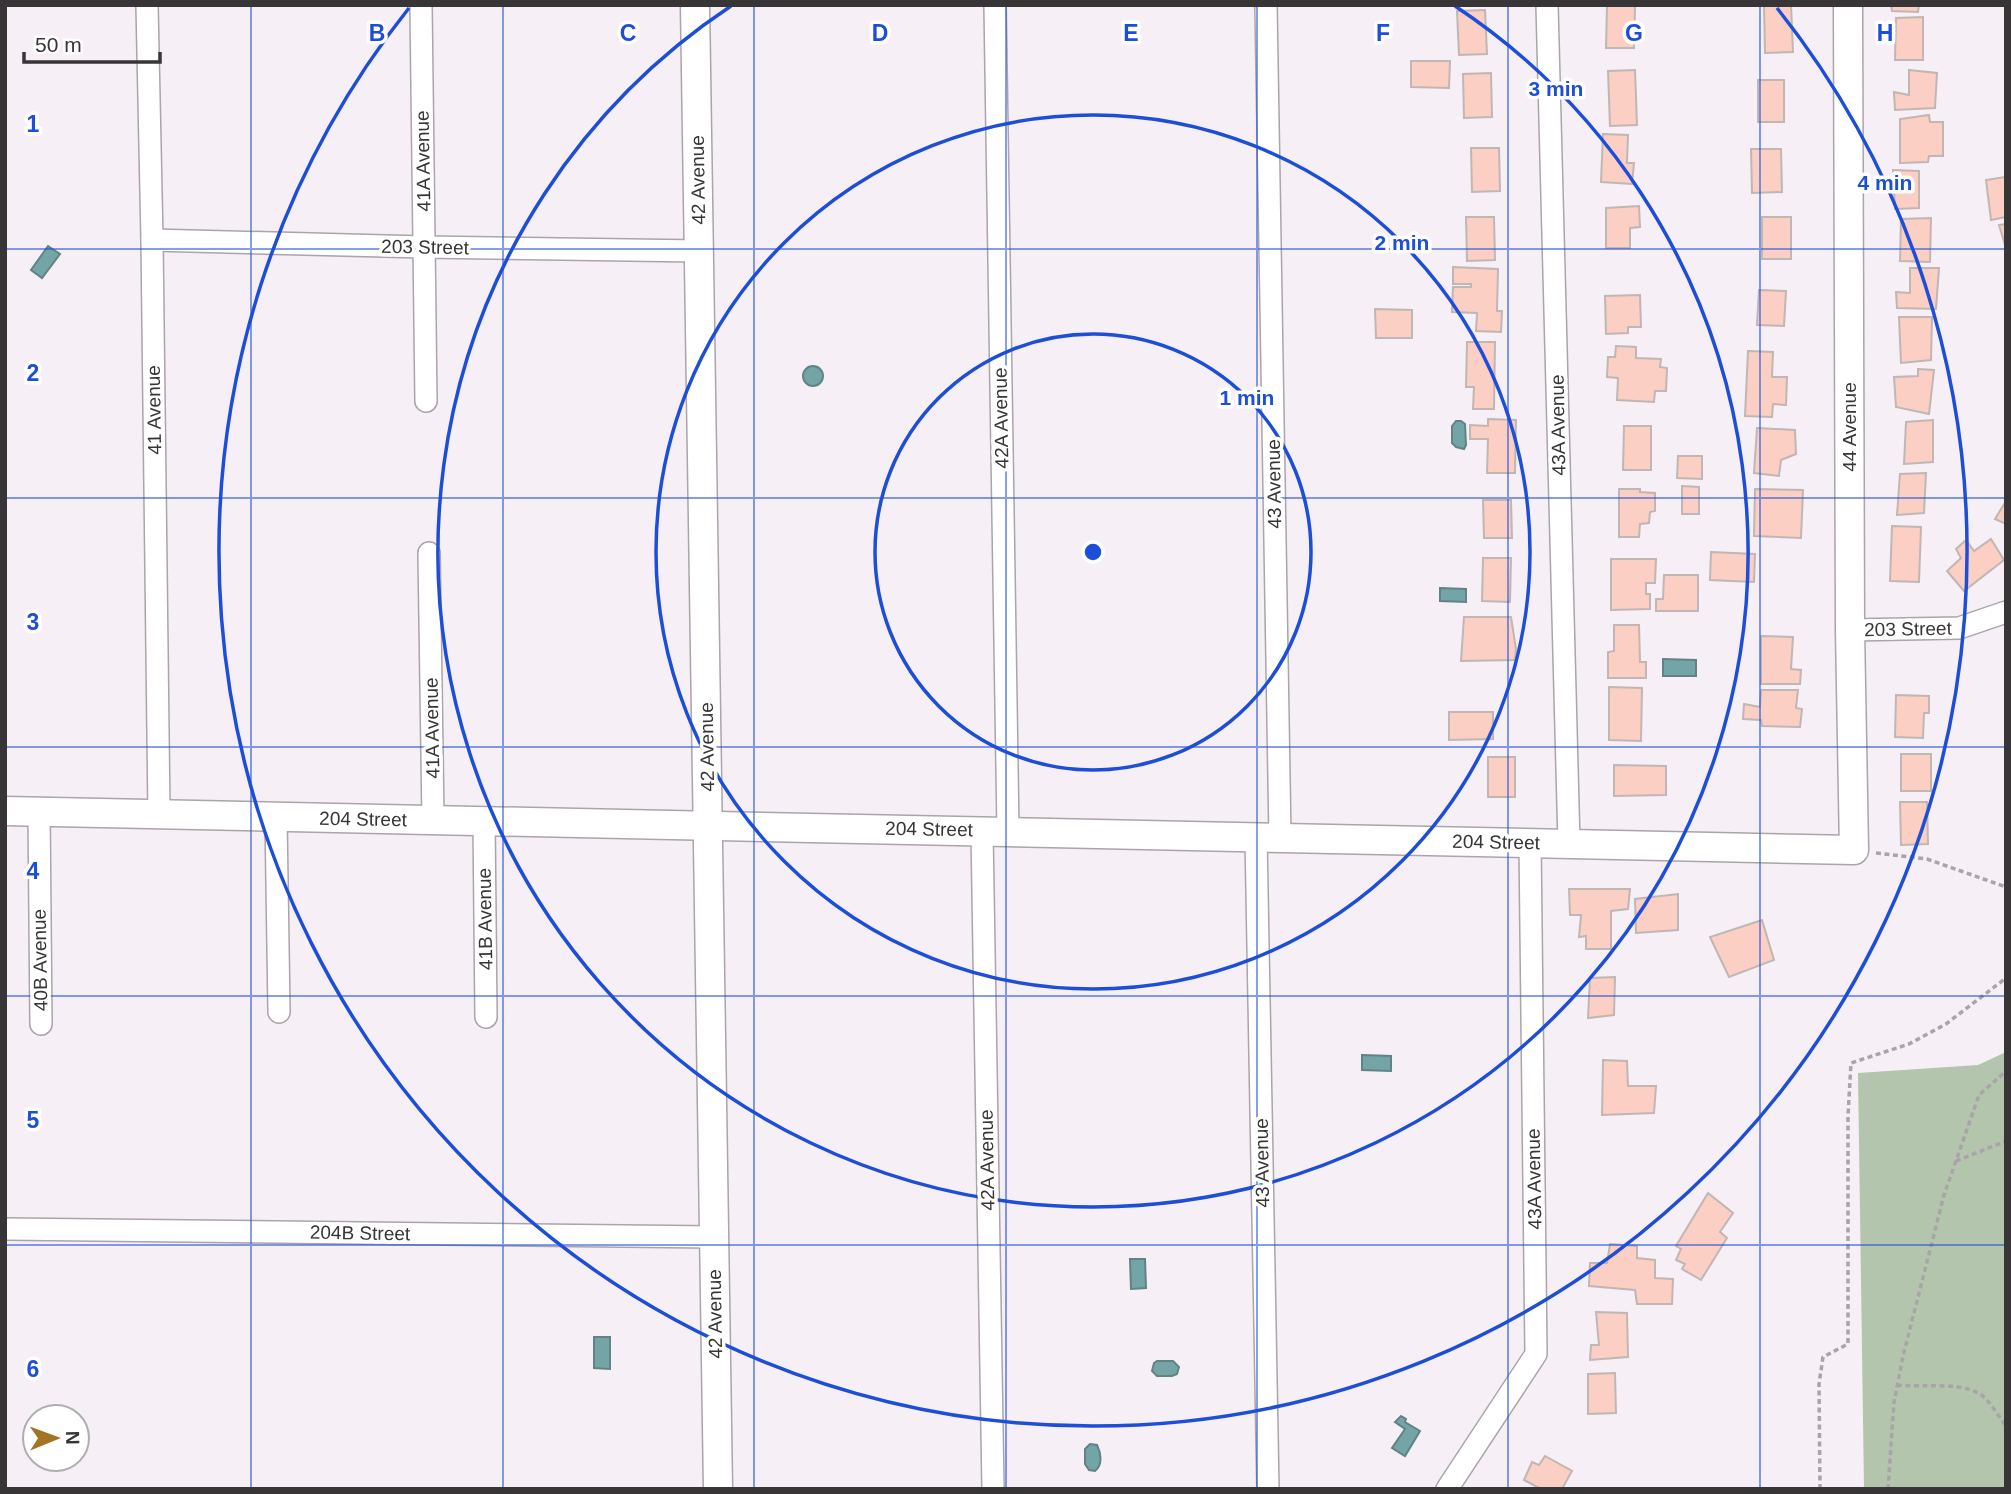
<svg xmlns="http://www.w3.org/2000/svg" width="2011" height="1494" font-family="Helvetica,sans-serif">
	<rect width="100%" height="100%" fill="#f6eff5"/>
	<!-- green -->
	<path fill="#b4c5ad" d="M2006,1052V1489H1864L1858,1073L1978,1065Z"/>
	<!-- water -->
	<g fill="#73a5a7" stroke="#618385" stroke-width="2">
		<path d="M48,246L60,254L42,278L31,270Z"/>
		<circle cx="813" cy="376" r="10"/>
		<path d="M1456,421H1461L1465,424L1466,445L1464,449L1456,447L1452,443V426Z"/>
		<path d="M1440,588L1466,589V602L1440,601Z"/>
		<path d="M1663,659L1696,660V676H1663Z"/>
		<path d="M1362,1055L1391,1056V1071L1362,1070Z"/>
		<path d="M1130,1259H1145L1146,1288L1131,1289Z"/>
		<path d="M594,1337H610V1369L594,1368Z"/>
		<path d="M1157,1361H1173L1179,1367L1177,1374L1172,1376H1157L1152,1371L1154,1363Z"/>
		<path d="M1401,1416L1406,1419L1405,1422L1420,1431L1405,1456L1392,1448L1405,1429L1395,1422Z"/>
		<path d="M1090,1444L1097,1445C1101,1453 1103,1465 1095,1471L1089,1470L1085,1464V1449Z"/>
	</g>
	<!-- building -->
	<g fill="#fbcfc3" stroke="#c0b6b4" stroke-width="2">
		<path d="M1607,5H1635L1634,48H1606Z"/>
		<path d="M1764,5H1791L1793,52L1765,53Z"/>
		<path d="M1891,5H1919L1918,12L1892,11Z"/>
		<path d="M1485,10L1487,54L1459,55L1457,11Z"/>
		<path d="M1923,17V60H1895L1896,18Z"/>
		<path d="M1411,61H1450L1449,88L1411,87Z"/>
		<path d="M1635,70L1637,125L1610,126L1608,71Z"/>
		<path d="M1909,70L1937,73L1935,108L1895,110L1894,92L1909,95Z"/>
		<path d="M1491,73L1492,117L1464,118L1463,74Z"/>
		<rect x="1758" y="80" width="26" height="42"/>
		<path d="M1929,115L1930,122H1943V156H1929L1928,162L1900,163V119Z"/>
		<path d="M1603,134L1628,135L1627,163H1634L1632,184L1601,182Z"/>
		<path d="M1471,148H1499L1500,191L1472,192Z"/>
		<path d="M1751,149H1781L1782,192L1752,193Z"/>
		<path d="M2005,169H2006V217L1991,220L1986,180L2005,177Z"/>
		<path d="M1893,170L1919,171V208L1895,209Z"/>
		<path d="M1639,206L1640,227L1630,228V248H1606V208Z"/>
		<path d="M1466,217H1494L1495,260L1467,261Z"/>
		<rect x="1762" y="217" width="29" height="42"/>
		<path d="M1931,218L1930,262L1900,261L1901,219Z"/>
		<path d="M2006,224V248L1999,225Z"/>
		<path d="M1453,267L1498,269L1497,311H1502L1501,332L1476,331L1477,313L1452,312L1453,287H1471V284H1453Z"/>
		<path d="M1910,268H1939L1936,309L1897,308L1896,292L1910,293Z"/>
		<path d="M1759,290L1786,291L1784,326L1757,325Z"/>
		<path d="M1640,295L1641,327H1628V333L1606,334L1605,296Z"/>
		<path d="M1375,309L1412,310V338H1376Z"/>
		<path d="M1899,317H1932L1931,360L1901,363Z"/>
		<path d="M1467,342H1495L1494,409H1473L1474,387H1466Z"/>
		<path d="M1616,346L1636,347V358L1661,359L1660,367L1667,368L1666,391H1655L1654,402L1617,400L1618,378L1607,377L1608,357H1615Z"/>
		<path d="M1748,351L1773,352L1772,377H1787L1786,405L1773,404L1772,417L1745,416Z"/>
		<path d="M1918,369L1934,370L1929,414L1896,407L1894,377L1918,376Z"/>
		<path d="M1488,419L1516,420L1515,473H1487L1488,439H1470V425L1488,426Z"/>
		<path d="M1933,420V462L1904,464L1906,422Z"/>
		<path d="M1624,426H1651V470H1623Z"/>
		<path d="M1757,428L1795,430L1796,454L1781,460L1779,476L1754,473Z"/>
		<path d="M1678,456H1702V479L1677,478Z"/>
		<path d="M1926,473L1924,513L1897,515L1900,474Z"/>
		<path d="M1682,486L1699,487V514H1682Z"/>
		<path d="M1619,489H1640V492L1655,493V511L1650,512L1649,523L1640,524L1639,537H1619Z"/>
		<path d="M1755,489L1803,490L1801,538L1754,536Z"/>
		<path d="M1483,500H1511L1512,538H1484Z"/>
		<path d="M2006,501V524L1995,519Z"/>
		<path d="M1892,526L1921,527L1919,582L1890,581Z"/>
		<path d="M1991,539L2004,560L1964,591L1947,571L1961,558L1956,549L1966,540L1974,551Z"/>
		<path d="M1711,552L1755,554L1754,582L1710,580Z"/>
		<path d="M1483,558H1511L1510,602L1482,601Z"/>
		<path d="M1611,559H1656L1655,583H1646V594H1650V609L1611,610Z"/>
		<path d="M1664,575H1698V611H1656V599H1663Z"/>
		<path d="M1464,617H1511L1516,649L1515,660L1461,661Z"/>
		<path d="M1614,625H1639L1640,662H1646V678H1608V652L1614,651Z"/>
		<path d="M1761,636L1793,637L1791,669L1801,670L1800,684H1761Z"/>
		<path d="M1609,687L1642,688L1641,741L1609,740Z"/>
		<path d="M1761,690H1798L1796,708L1802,709L1800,727L1762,726L1761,720L1743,719L1744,704L1760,707Z"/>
		<path d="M1896,695L1929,696V713H1924L1923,738L1895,737Z"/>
		<path d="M1449,712H1493V739L1449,740Z"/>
		<rect x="1901" y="754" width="30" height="37"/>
		<rect x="1488" y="757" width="27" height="40"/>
		<path d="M1614,765L1666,766V795L1614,796Z"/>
		<path d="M1900,802H1927L1928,844L1901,845Z"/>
		<path d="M1569,889H1630L1628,909L1611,911V949H1586V936L1579,937L1581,915H1570Z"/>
		<path d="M1678,894V930L1636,933L1635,899Z"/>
		<path d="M1762,920L1774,960L1729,977L1710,937Z"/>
		<path d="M1615,977L1614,1015L1588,1018L1590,978Z"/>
		<path d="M1603,1060L1627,1061L1628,1086H1656L1654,1113L1602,1115Z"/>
		<path d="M1708,1193L1733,1213L1720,1232L1727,1238L1701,1280L1682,1269L1685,1264L1676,1260L1681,1249L1676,1246Z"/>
		<path d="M1610,1244L1637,1246V1258L1655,1260V1278L1673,1279L1672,1304H1637L1635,1290L1589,1286L1590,1263H1607Z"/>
		<path d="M1596,1312L1627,1313L1628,1357L1590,1360L1591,1345H1599Z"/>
		<path d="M1615,1373L1616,1413L1588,1414V1374Z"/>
		<path d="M1545,1456L1572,1471L1562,1489H1541L1524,1480L1532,1462L1539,1465Z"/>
	</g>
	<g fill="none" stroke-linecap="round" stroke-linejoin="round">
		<defs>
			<g id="street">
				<path d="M147,5L152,240L159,815"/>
				<path d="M421,5L426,401"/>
				<path d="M995,5L1008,831"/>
				<path d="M1266,5L1280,838"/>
				<path d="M1547,5L1569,844"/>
				<path d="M152,240L424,247L699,251"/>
				<path d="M429,553L433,820"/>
				<path d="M1850,630L1959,628L2006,612"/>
				<path d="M39,812L41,1024"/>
				<path d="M276,817L279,1012"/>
				<path d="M484,821L486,1017"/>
				<path d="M982,831L993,1489"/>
				<path d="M1256,837L1268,1489"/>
				<path d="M5,1229L714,1237"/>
				<path d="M1447,1489L1536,1354L1530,843"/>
			</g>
			<g id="secondary">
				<path d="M695,5L718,1489"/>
				<path d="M5,811L1854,850L1850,630L1848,5"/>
			</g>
		</defs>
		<!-- street casing -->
		<use href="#street" stroke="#aba4aa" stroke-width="24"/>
		<!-- secondary casing -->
		<use href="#secondary" stroke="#aba4aa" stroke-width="31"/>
		<!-- path -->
		<g stroke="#a9a4a8" stroke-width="3.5" stroke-dasharray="5 3.5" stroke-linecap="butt">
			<path d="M1876,853L1927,859L2006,887"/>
			<path d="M1956,1161L2006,1141"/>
			<path d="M1897,1385C1923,1388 1966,1380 1985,1398C1993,1406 1999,1417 2006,1426"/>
			<path d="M1820,1489L1819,1384L1823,1357L1848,1344V1116L1851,1063L1909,1044L1946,1024L2006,978"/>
			<path d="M1888,1489L1894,1402L1903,1356L1944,1195L1979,1095L2006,1071"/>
		</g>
		<!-- street -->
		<use href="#street" stroke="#fff" stroke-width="21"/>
		<!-- secondary -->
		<use href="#secondary" stroke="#fff" stroke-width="28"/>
	</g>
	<!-- grid -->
	<path fill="none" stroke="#1d4ed8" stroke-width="2" stroke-opacity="0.55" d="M251,5V1489M503,5V1489M754,5V1489M1006,5V1489M1257,5V1489M1508,5V1489M1760,5V1489M5,249H2006M5,498H2006M5,747H2006M5,996H2006M5,1245H2006"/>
	<!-- distance rings -->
	<g fill="none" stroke="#1d4ed8" stroke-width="3.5">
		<circle cx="1093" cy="552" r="218"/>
		<circle cx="1093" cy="552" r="437"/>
		<path d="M1455 6A655 655 0 1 1 731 6"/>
		<path d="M1777 8A874 874 0 1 1 409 8"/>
	</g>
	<g text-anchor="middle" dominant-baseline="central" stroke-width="7" stroke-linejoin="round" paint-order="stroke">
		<!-- street labels -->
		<g font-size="19" fill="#383537" stroke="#fff">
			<text transform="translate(423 161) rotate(-91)">41A Avenue</text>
			<text transform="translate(698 180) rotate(-91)">42 Avenue</text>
			<text transform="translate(425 247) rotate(1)">203 Street</text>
			<text transform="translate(154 410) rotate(-91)">41 Avenue</text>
			<text transform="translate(1001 418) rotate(-91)">42A Avenue</text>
			<text transform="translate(1558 425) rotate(-91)">43A Avenue</text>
			<text transform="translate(1849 427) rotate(-90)">44 Avenue</text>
			<text transform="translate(1274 484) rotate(-91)">43 Avenue</text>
			<text transform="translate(1908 629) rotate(-1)">203 Street</text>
			<text transform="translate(432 728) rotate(-91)">41A Avenue</text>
			<text transform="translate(707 747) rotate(-91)">42 Avenue</text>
			<text transform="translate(363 819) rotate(1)">204 Street</text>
			<text transform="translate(929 829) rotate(1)">204 Street</text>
			<text transform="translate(1496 842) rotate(1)">204 Street</text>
			<text transform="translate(485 919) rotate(-91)">41B Avenue</text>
			<text transform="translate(40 960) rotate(-91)">40B Avenue</text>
			<text transform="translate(987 1160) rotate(-91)">42A Avenue</text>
			<text transform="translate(1262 1163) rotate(-91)">43 Avenue</text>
			<text transform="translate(1534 1179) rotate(-91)">43A Avenue</text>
			<text transform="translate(360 1233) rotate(1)">204B Street</text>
			<text transform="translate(715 1314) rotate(-91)">42 Avenue</text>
		</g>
	</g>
	<g font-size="23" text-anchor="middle" font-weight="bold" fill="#1d4ed8" stroke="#fff" stroke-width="7" stroke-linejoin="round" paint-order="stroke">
		<text x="377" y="41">B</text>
		<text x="628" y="41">C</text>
		<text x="880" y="41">D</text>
		<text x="1131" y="41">E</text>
		<text x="1383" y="41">F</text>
		<text x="1634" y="41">G</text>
		<text x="1885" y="41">H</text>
		<text x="33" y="132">1</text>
		<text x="33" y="381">2</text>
		<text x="33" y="630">3</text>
		<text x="33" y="879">4</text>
		<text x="33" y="1128">5</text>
		<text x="33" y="1377">6</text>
	</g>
	<circle cx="1093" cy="552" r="10" fill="#1d4ed8" stroke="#fff" stroke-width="3.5"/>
	<g font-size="21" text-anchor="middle" font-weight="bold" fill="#1d4ed8" stroke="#fff" stroke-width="7" stroke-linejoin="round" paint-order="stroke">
		<text x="1556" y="96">3 min</text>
		<text x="1885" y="190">4 min</text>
		<text x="1402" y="250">2 min</text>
		<text x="1247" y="405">1 min</text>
	</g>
	<!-- border -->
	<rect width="2011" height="1494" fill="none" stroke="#383537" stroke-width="14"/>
	<!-- north arrow -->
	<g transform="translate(56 1438) rotate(89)"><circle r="33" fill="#ffffff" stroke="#afaeaf" stroke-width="2"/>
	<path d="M0-5L12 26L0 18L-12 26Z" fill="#a27526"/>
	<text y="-10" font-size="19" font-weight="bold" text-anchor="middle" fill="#383537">N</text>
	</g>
	<!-- scale -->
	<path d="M24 52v10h136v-10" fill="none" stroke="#383537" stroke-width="3.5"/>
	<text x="35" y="52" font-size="21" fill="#383537" stroke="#ffffff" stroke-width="5" paint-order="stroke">50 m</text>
</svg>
